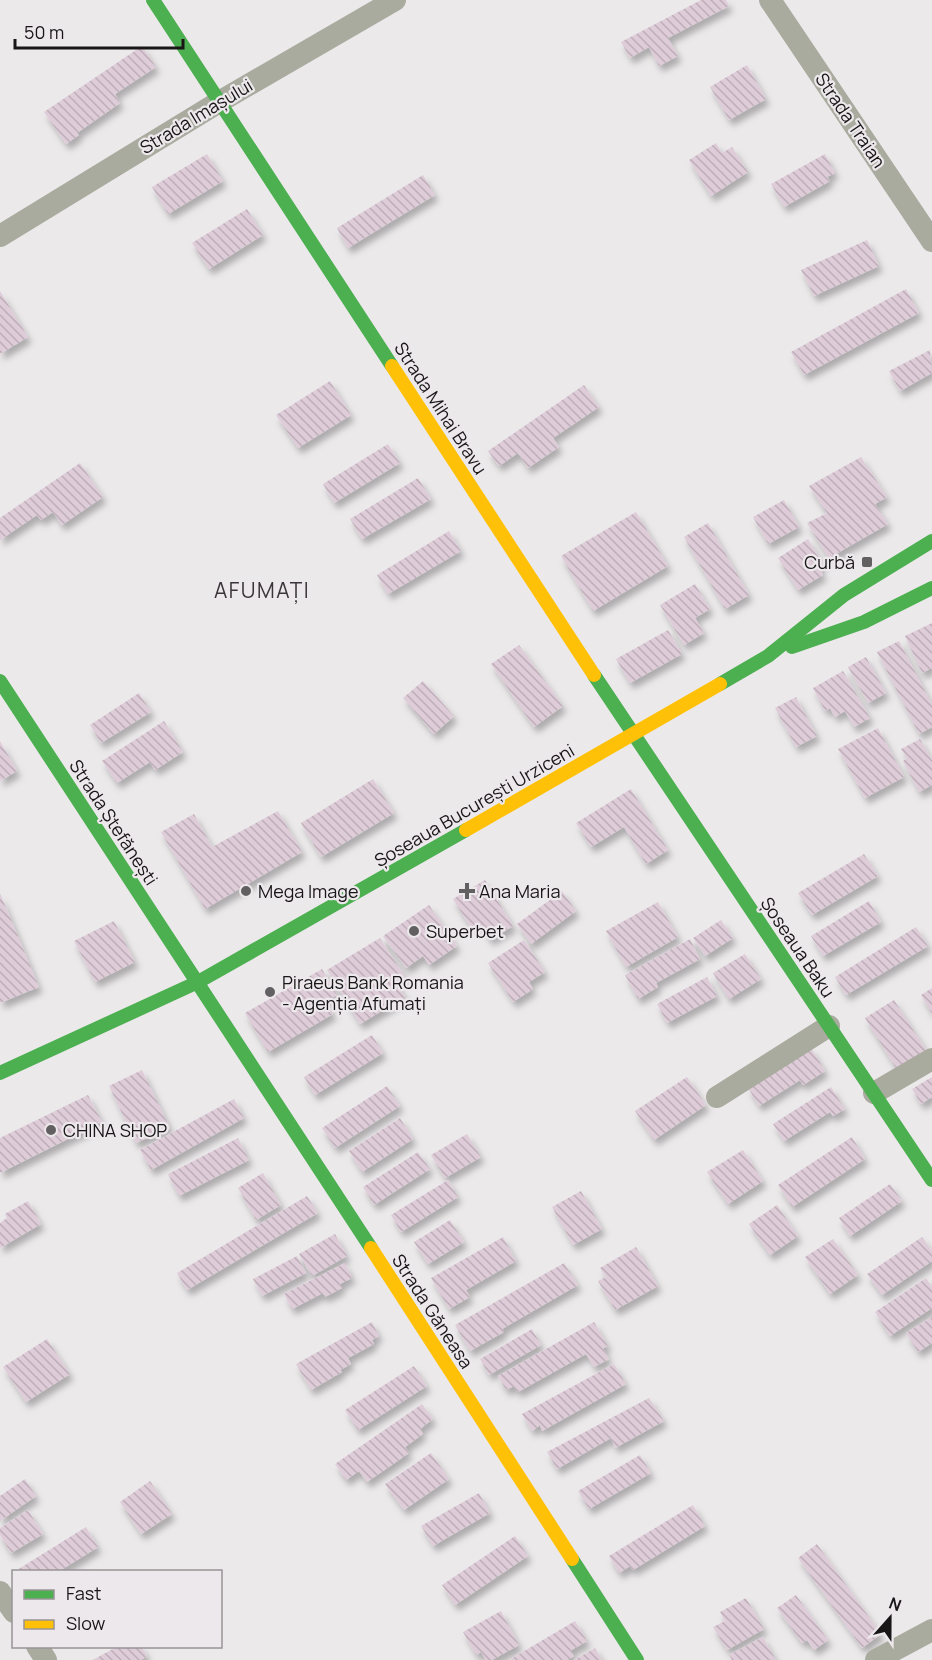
<svg xmlns="http://www.w3.org/2000/svg" width="932" height="1660" font-family="Manrope,sans-serif">
	<defs>
		<pattern id="building-back-hatch" width="6" height="6" patternUnits="userSpaceOnUse" patternTransform="scale(1.5)"><rect width="6" height="6" fill="#deccd8"/><path d="M-1 5l2 2M0 0l6 6M5-1l2 2" fill="none" stroke="#beaeb9"/></pattern>
		<filter id="shadow"><feDropShadow dx="3.5" dy="6" stdDeviation="3" flood-color="#0004"/></filter>
	</defs>
	<rect width="100%" height="100%" fill="#ece9eb"/>
	<!-- building -->
	<g fill="url(#building-back-hatch)" filter="url(#shadow)">
		<path d="M701,0H726L729,6L668,38L678,56L659,66L649,47L630,58L621,42Z"/>
		<path d="M142,46L156,67L115,94L120,103L77,133L79,135L66,144L44,112Z"/>
		<path d="M747,65L766,99L729,120L710,87Z"/>
		<path d="M716,143L722,153L732,147L748,172L711,196L689,160Z"/>
		<path d="M207,154L223,181L168,214L152,187Z"/>
		<path d="M825,154L835,173L827,177L830,181L784,207L771,184Z"/>
		<path d="M423,175L435,195L348,248L337,228Z"/>
		<path d="M247,209L263,235L209,269L192,243Z"/>
		<path d="M867,240L879,266L814,296L801,270Z"/>
		<path d="M906,289L919,313L804,375L791,352Z"/>
		<path d="M0,291L28,337L0,354Z"/>
		<path d="M930,350L932,373L900,391L889,371Z"/>
		<path d="M330,381L351,415L298,448L276,415Z"/>
		<path d="M584,385L599,407L553,438L559,447L528,468L518,453L499,466L488,451Z"/>
		<path d="M388,444L400,463L334,503L323,484Z"/>
		<path d="M861,457L887,497L875,504L888,524L829,558L807,523L827,513L809,486Z"/>
		<path d="M80,463L103,497L62,525L53,512L41,520L37,515L0,540V518Z"/>
		<path d="M418,478L431,499L362,539L350,519Z"/>
		<path d="M784,500L799,527L768,544L753,517Z"/>
		<path d="M636,512L668,566L593,611L561,556Z"/>
		<path d="M708,523L749,595L725,609L684,537Z"/>
		<path d="M449,531L461,551L388,594L377,575Z"/>
		<path d="M808,539L823,564L819,567L823,575L798,590L778,558Z"/>
		<path d="M695,584L710,609L695,618L704,633L684,645L660,605Z"/>
		<path d="M932,623V668L922,673L905,636Z"/>
		<path d="M668,630L682,654L630,683L616,659Z"/>
		<path d="M899,641L932,705V727L919,734L877,652Z"/>
		<path d="M519,645L563,706L534,727L491,664Z"/>
		<path d="M866,657L886,693L868,703L848,667Z"/>
		<path d="M843,671L870,718L854,727L845,711L835,717L830,708L825,711L813,688Z"/>
		<path d="M423,681L454,716L434,734L403,698Z"/>
		<path d="M139,693L151,712L101,743L90,725Z"/>
		<path d="M796,697L817,736L796,747L775,708Z"/>
		<path d="M164,721L183,752L155,770L150,762L117,783L102,761Z"/>
		<path d="M878,728L904,777L865,798L838,749Z"/>
		<path d="M920,739L932,760V785L919,792L903,761L907,758L901,749Z"/>
		<path d="M0,741L17,771L0,781Z"/>
		<path d="M373,779L394,813L321,857L301,823Z"/>
		<path d="M631,789L668,850L646,864L624,827L591,847L576,823Z"/>
		<path d="M278,811L302,852L205,909L161,832L194,814L212,847Z"/>
		<path d="M864,854L878,876L812,915L798,893Z"/>
		<path d="M485,880L513,926L490,940L479,923L471,928L453,899Z"/>
		<path d="M562,891L576,911L531,944L517,924Z"/>
		<path d="M0,893L39,987L0,1003Z"/>
		<path d="M869,901L881,922L823,956L811,936Z"/>
		<path d="M658,902L678,937L626,967L606,931Z"/>
		<path d="M429,905L457,946L429,965L423,956L406,968L383,936Z"/>
		<path d="M721,920L733,938L705,956L693,938Z"/>
		<path d="M114,921L135,962L95,982L74,941Z"/>
		<path d="M916,927L928,946L846,995L835,977Z"/>
		<path d="M380,938L405,977L396,982L405,997L360,1024L327,970Z"/>
		<path d="M690,939L700,959L656,983L658,987L638,999L625,975Z"/>
		<path d="M524,940L545,972L529,982L533,989L513,1002L488,963Z"/>
		<path d="M745,954L761,979L729,999L713,973Z"/>
		<path d="M322,969L337,995L326,1001L333,1014L268,1052L245,1013Z"/>
		<path d="M707,977L717,996L667,1023L657,1004Z"/>
		<path d="M932,988V1014L921,995Z"/>
		<path d="M894,1000L926,1050L896,1068L865,1018Z"/>
		<path d="M372,1035L383,1053L315,1095L304,1077Z"/>
		<path d="M811,1048L825,1071L803,1085L800,1080L759,1106L748,1088Z"/>
		<path d="M142,1070L170,1128L136,1143L109,1086Z"/>
		<path d="M687,1077L706,1105L654,1140L635,1111Z"/>
		<path d="M932,1077V1097L921,1104L912,1089Z"/>
		<path d="M387,1086L400,1106L335,1148L322,1128Z"/>
		<path d="M831,1087L845,1109L833,1116L830,1112L784,1141L773,1124Z"/>
		<path d="M88,1095L102,1122L0,1173V1138Z"/>
		<path d="M234,1099L244,1118L151,1170L140,1150Z"/>
		<path d="M400,1118L413,1139L362,1172L349,1151Z"/>
		<path d="M467,1134L481,1157L445,1178L431,1155Z"/>
		<path d="M852,1137L865,1159L792,1207L778,1185Z"/>
		<path d="M238,1138L249,1160L179,1196L168,1174Z"/>
		<path d="M743,1150L763,1181L728,1204L707,1172Z"/>
		<path d="M418,1152L430,1169L374,1205L363,1187Z"/>
		<path d="M263,1173L281,1205L256,1220L238,1188Z"/>
		<path d="M448,1180L458,1197L401,1232L391,1215Z"/>
		<path d="M890,1184L902,1201L850,1236L839,1218Z"/>
		<path d="M581,1191L602,1229L573,1245L552,1207Z"/>
		<path d="M307,1196L318,1213L187,1290L177,1273Z"/>
		<path d="M28,1201L41,1224L0,1248V1223L7,1218L5,1214Z"/>
		<path d="M777,1205L798,1236L770,1255L749,1224Z"/>
		<path d="M450,1220L464,1242L428,1264L414,1242Z"/>
		<path d="M335,1234L347,1256L312,1276L299,1254Z"/>
		<path d="M503,1237L516,1261L466,1290L470,1297L449,1309L431,1278Z"/>
		<path d="M922,1237L932,1251V1261L882,1295L867,1274Z"/>
		<path d="M833,1239L858,1275L830,1294L805,1257Z"/>
		<path d="M636,1247L658,1286L615,1310L598,1281L606,1277L600,1268Z"/>
		<path d="M297,1256L306,1273L262,1296L253,1279Z"/>
		<path d="M345,1263L352,1278L340,1284L342,1288L325,1297L323,1293L292,1309L284,1294Z"/>
		<path d="M564,1263L578,1285L502,1329L504,1332L470,1351L455,1325Z"/>
		<path d="M926,1278L932,1287V1308L890,1336L875,1312Z"/>
		<path d="M932,1317V1343L918,1352L906,1333Z"/>
		<path d="M372,1322L379,1336L372,1340L374,1344L348,1358L351,1364L340,1370L342,1372L311,1390L296,1364Z"/>
		<path d="M594,1322L608,1346L603,1348L609,1359L594,1367L586,1354L518,1392L514,1386L506,1390L498,1376Z"/>
		<path d="M532,1329L541,1345L489,1375L480,1359Z"/>
		<path d="M47,1339L70,1374L26,1402L3,1367Z"/>
		<path d="M614,1364L626,1384L542,1431L540,1425L532,1431L522,1414Z"/>
		<path d="M414,1366L427,1386L358,1430L345,1410Z"/>
		<path d="M649,1398L664,1421L615,1448L611,1438L557,1469L547,1452Z"/>
		<path d="M422,1404L433,1419L420,1429L423,1434L405,1447L409,1453L367,1482L359,1471L346,1480L335,1464Z"/>
		<path d="M431,1453L449,1479L404,1510L385,1484Z"/>
		<path d="M640,1455L651,1473L589,1509L578,1491Z"/>
		<path d="M25,1479L36,1496L0,1521V1496Z"/>
		<path d="M150,1481L172,1514L141,1534L120,1502Z"/>
		<path d="M479,1493L490,1513L433,1546L421,1526Z"/>
		<path d="M693,1505L705,1526L633,1570L630,1566L619,1573L609,1556Z"/>
		<path d="M28,1510L43,1534L11,1553L0,1535V1528Z"/>
		<path d="M86,1527L98,1547L58,1572H18L17,1570Z"/>
		<path d="M515,1536L528,1556L455,1605L442,1585Z"/>
		<path d="M817,1544L881,1634L862,1648L798,1558Z"/>
		<path d="M796,1595L828,1640L814,1650L807,1640L802,1643L777,1608Z"/>
		<path d="M746,1598L764,1629L727,1650L713,1627L725,1621L720,1612Z"/>
		<path d="M501,1611L519,1645L492,1660H486L481,1652L476,1655L463,1632Z"/>
		<path d="M575,1621L587,1641L570,1651L574,1656L567,1660H509Z"/>
		<path d="M763,1637L776,1660H732L729,1655Z"/>
		<path d="M118,1646H141L147,1656L141,1660H93Z"/>
		<path d="M595,1648L602,1660H574Z"/>
	</g>
	<g fill="none" stroke-linecap="round" stroke-linejoin="round">
		<!-- street -->
		<g stroke="#a9ab9f" stroke-width="22">
			<path d="M770,0L932,241"/>
			<path d="M0,236L219,102L395,0"/>
			<path d="M874,1093L932,1059"/>
			<path d="M717,1097L829,1026"/>
			<path d="M0,1592L14,1612"/>
			<path d="M37,1646L46,1660"/>
			<path d="M876,1660L932,1630"/>
		</g>
		<!-- fast -->
		<g stroke="#4caf50" stroke-width="14">
			<path d="M153,0L392,366"/>
			<path d="M792,647L864,622L932,588"/>
			<path d="M594,675L932,1180"/>
			<path d="M0,681L371,1248"/>
			<path d="M720,684L768,656L844,595L932,541"/>
			<path d="M0,1073L198,982L466,830"/>
			<path d="M572,1559L637,1660"/>
		</g>
		<!-- slow -->
		<g stroke="#ffc107" stroke-width="14">
			<path d="M392,366L594,675"/>
			<path d="M466,830L720,684"/>
			<path d="M371,1248L572,1559"/>
		</g>
	</g>
	<!-- markers -->
	<g fill="#626061" stroke="#ede8eb" stroke-width="2">
		<rect x="861" y="556" width="12" height="12" rx="3"/>
		<circle cx="246" cy="891" r="6"/>
		<path d="M464 882h6v6h6v6h-6v6h-6v-6h-6v-6h6z"/>
		<circle cx="414" cy="931" r="6"/>
		<circle cx="270" cy="992" r="6"/>
		<circle cx="51" cy="1130" r="6"/>
	</g>
	<g text-anchor="middle" dominant-baseline="central" stroke-width="4.5" stroke-linejoin="round" paint-order="stroke">
		<!-- street labels -->
		<g font-size="18" fill="#181617" stroke="#ede8eb">
			<text transform="translate(196 116) rotate(-31)">Strada Imașului</text>
			<text transform="translate(851 120) rotate(56)">Strada Traian</text>
			<text transform="translate(441 408) rotate(57)">Strada Mihai Bravu</text>
			<text transform="translate(474 805) rotate(-30)">Șoseaua București Urziceni</text>
			<text transform="translate(114 822) rotate(57)">Strada Ștefănești</text>
			<text transform="translate(798 947) rotate(56)">Șoseaua Baku</text>
			<text transform="translate(433 1311) rotate(57)">Strada Găneasa</text>
		</g>
		<!-- poi labels -->
		<g font-size="18" fill="#181617" stroke="#ede8eb" text-anchor="start">
			<text x="855" y="562" text-anchor="end">Curbă</text>
			<text x="258" y="891">Mega Image</text>
			<text x="479" y="891">Ana Maria</text>
			<text x="426" y="931">Superbet</text>
			<text x="282" y="982">Piraeus Bank Romania<tspan x="282" dy="21">- Agenția Afumați</tspan></text>
			<text x="63" y="1130">CHINA SHOP</text>
		</g>
		<!-- quarter labels -->
		<g font-size="21" letter-spacing="1.5" fill="#3a3538" stroke="#ede8eb">
			<text x="262" y="590">AFUMAȚI</text>
		</g>
	</g>
	<!-- legend -->
	<rect x="12" y="1570" width="210" height="78" fill="#ede8eb" stroke="#989496" stroke-width="1.5"/>
	<rect x="24" y="1590" width="30" height="9" fill="#4caf50" stroke="#989496" stroke-width="1.5"/>
	<text x="66" y="1600" font-size="18" fill="#181617">Fast</text>
	<rect x="24" y="1620" width="30" height="9" fill="#ffc107" stroke="#989496" stroke-width="1.5"/>
	<text x="66" y="1630" font-size="18" fill="#181617">Slow</text>
	<!-- north arrow -->
	<g transform="translate(890 1618) rotate(21)" stroke="#ede8eb" stroke-width="4.5" paint-order="stroke">
	<path d="M0-4.5L10 22L0 15L-10 22Z" fill="#181617"/>
	<text y="-9" font-size="16" font-weight="bold" text-anchor="middle" fill="#181617">N</text>
	</g>
	<!-- scale -->
	<path d="M15 39v9h168v-9" fill="none" stroke="#181617" stroke-width="3"/>
	<text x="24" y="39" font-size="18" fill="#181617" stroke="#ede8eb" stroke-width="4.5" paint-order="stroke">50 m</text>
</svg>
